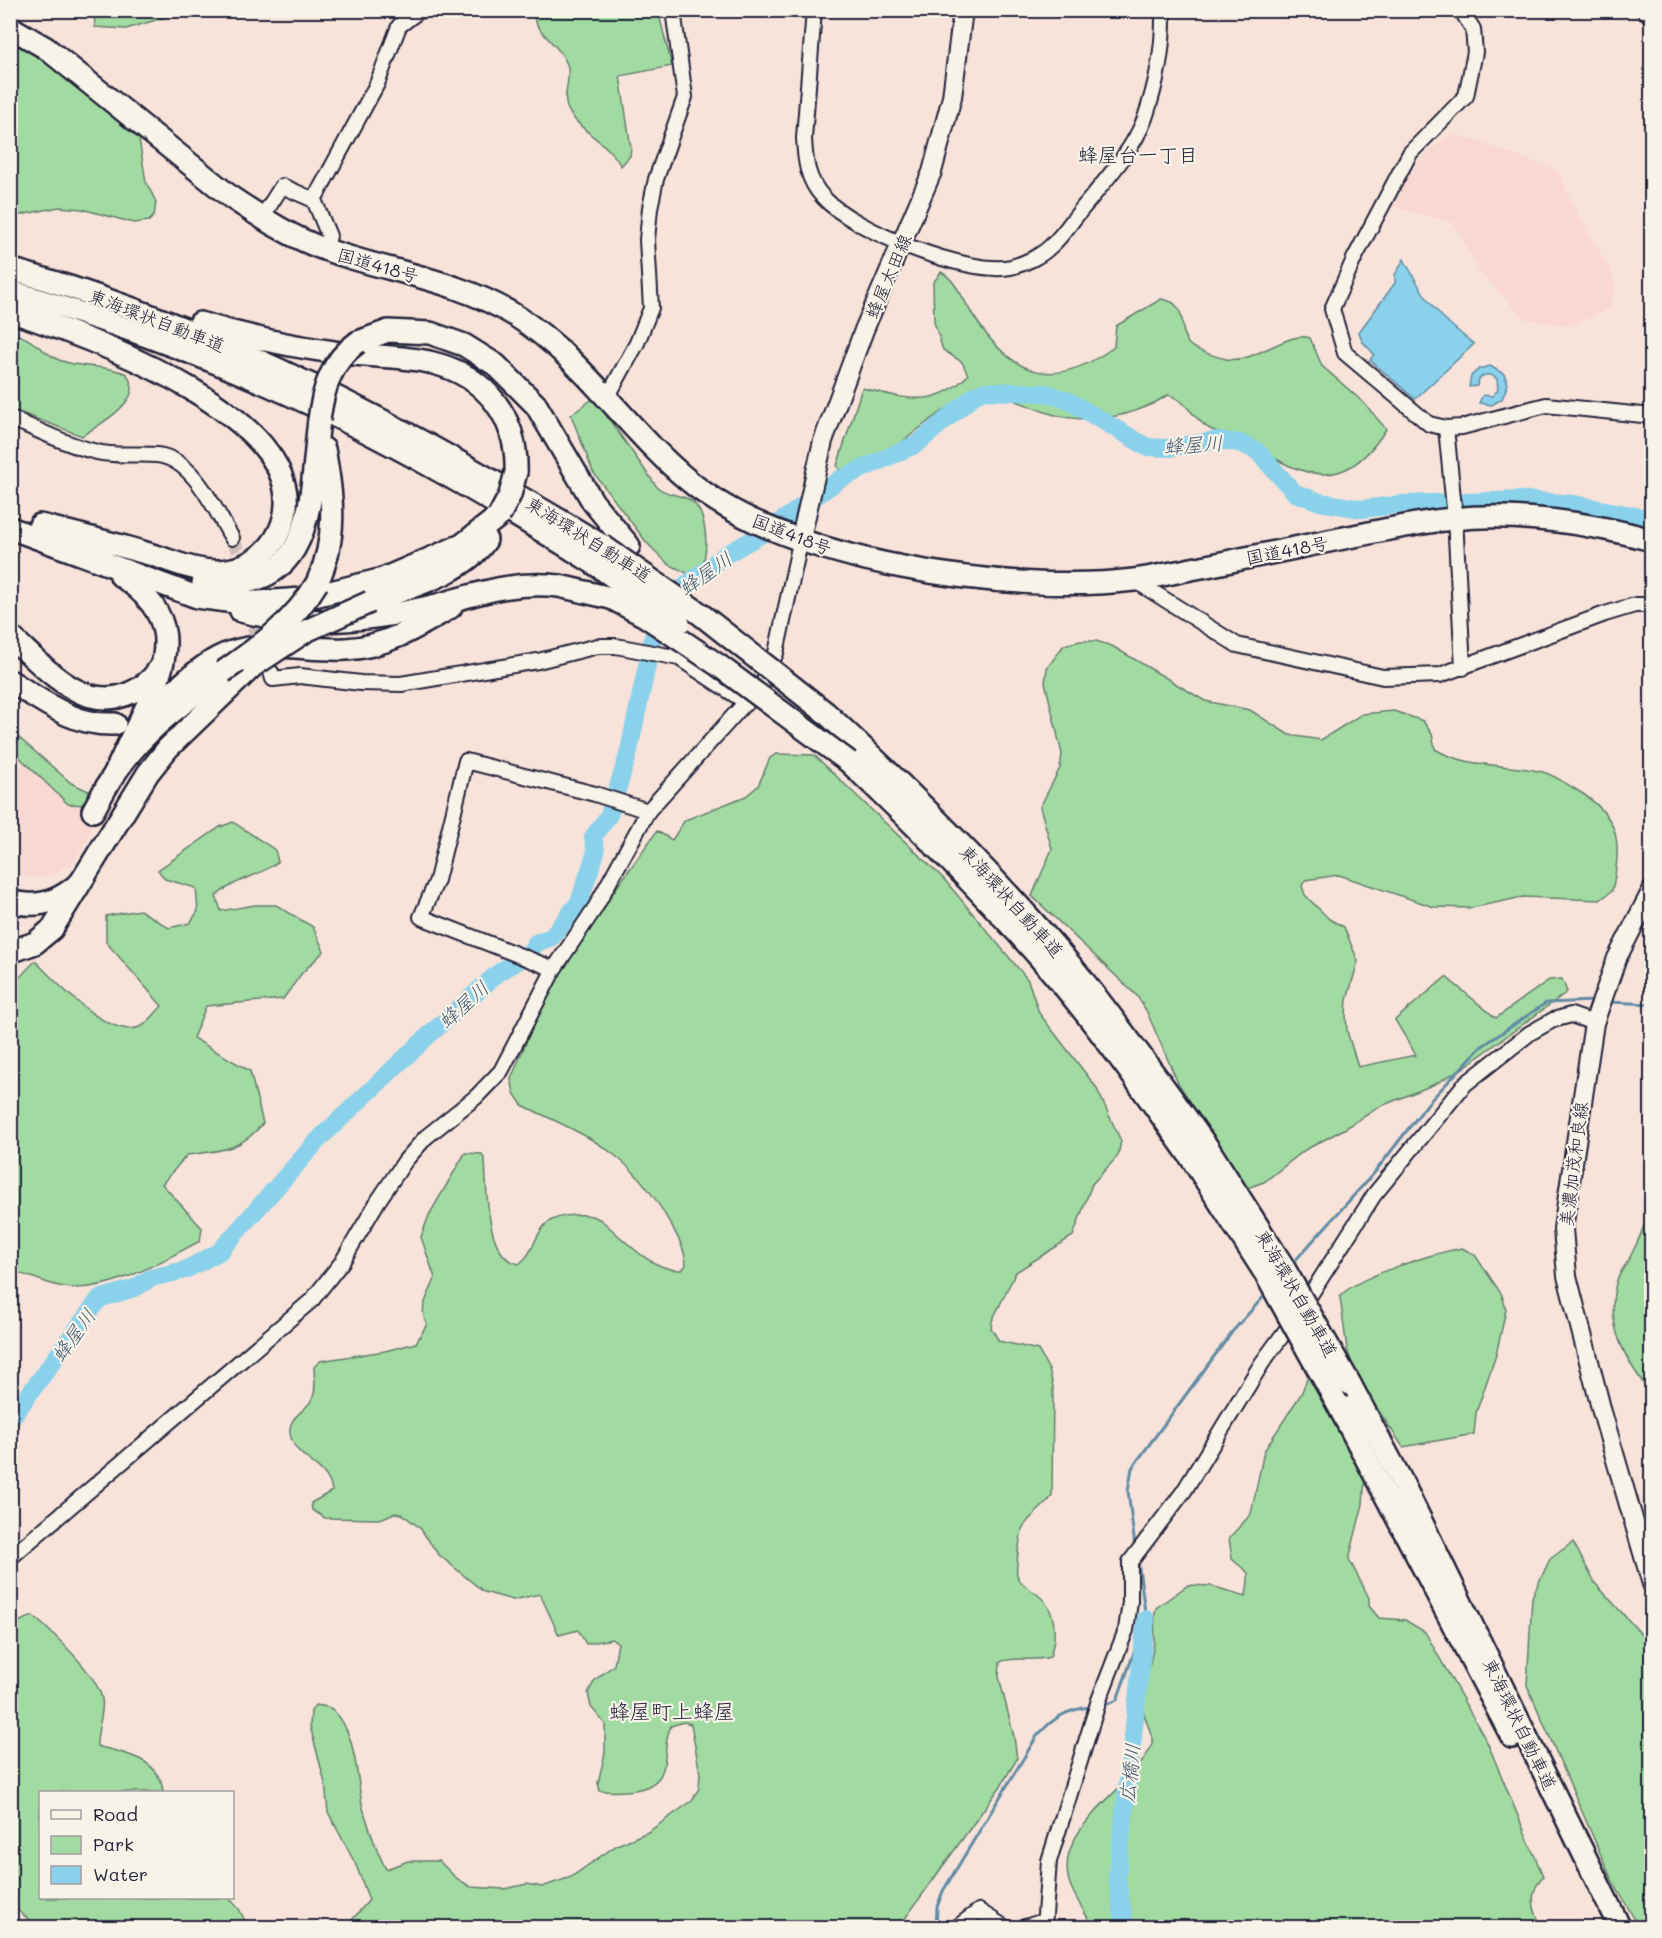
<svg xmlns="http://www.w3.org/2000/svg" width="1662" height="1938" font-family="Mali,'Klee One',sans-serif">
	<rect width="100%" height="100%" fill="#f8e3da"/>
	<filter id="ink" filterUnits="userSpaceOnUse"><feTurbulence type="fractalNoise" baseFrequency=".0167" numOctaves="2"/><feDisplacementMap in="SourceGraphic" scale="12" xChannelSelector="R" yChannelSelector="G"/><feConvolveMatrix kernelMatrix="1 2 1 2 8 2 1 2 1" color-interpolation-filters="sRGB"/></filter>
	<g filter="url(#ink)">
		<!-- built -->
		<g fill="#f8d8d0">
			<path d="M1453,133L1559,171L1574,208L1613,274L1615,289L1609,309L1570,326L1525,319L1479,271L1454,223L1387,205L1399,183L1431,150Z"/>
			<path d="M10,730L71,783L104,801L76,860L51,876L25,877L11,871Z"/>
		</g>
		<!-- green -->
		<g fill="#a2dba1" stroke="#627e6e" stroke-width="1.5">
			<path d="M94,11V10L186,11L126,29L95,27Z"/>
			<path d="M532,11H658L672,66L620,76L631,148L630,156L621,166C608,142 583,134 570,113C559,97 573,80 567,64C559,43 537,36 532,11Z"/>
			<path d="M18,42L38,52L139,139L146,182L156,202L154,216L149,221L134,223L82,209L59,207L11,217L10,44Z"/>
			<path d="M941,272C955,279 963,299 971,312C1010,375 1051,393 1114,347L1116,326L1161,299C1193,303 1175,334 1191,346C1198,351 1217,357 1226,359C1255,364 1288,330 1310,338L1322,366L1364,403L1386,429C1357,475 1326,487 1276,459C1264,453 1253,444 1241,438C1231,434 1219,433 1210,429C1194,420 1186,399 1168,395C1133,418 1086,426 1045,412C1025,405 1001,392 979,396C940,403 916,436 883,455C870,462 854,467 841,472L837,466L862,388C904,398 934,410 968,375L962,362L943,350L934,322L933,283Z"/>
			<path d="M11,333C31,336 41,352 59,360C81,369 105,364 127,374C129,378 131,383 132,387C133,406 96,427 82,436L11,409Z"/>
			<path d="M594,398L657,487C667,495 677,494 688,499C708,509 709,550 701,568L689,574L668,564L647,543L593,472L571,415Z"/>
			<path d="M1080,641H1096L1112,646L1205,701L1250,710L1289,735L1321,740L1362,714L1394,711L1423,721L1432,734L1435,749C1468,769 1507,763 1543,772C1554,775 1565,783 1575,789C1620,815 1623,842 1612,891L1600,900L1523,897L1471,908L1434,907L1339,875L1305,880L1302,886L1305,895L1329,919L1344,927L1358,961L1347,1000L1346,1015L1347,1031L1358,1067L1416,1055L1395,1020L1446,977L1496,1018L1549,980L1562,979L1567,992L1463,1068L1435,1084L1379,1107L1346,1128L1305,1150L1264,1182L1247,1188L1178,1083L1146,1010L1137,996L1032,896L1052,849L1040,807L1060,768L1062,754L1045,682L1047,668L1064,645Z"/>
			<path d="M10,730L71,783L93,793L87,805L68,804L11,749Z"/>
			<path d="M776,754L814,755L943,878L1028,980L1039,1013L1096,1087L1121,1141L1118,1156L1092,1184L1073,1236L1016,1272L992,1321L991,1328L999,1341L1038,1350L1049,1370L1053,1386L1052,1496C1043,1509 1029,1516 1022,1529C1020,1542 1015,1562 1017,1575C1019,1584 1030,1589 1037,1594C1057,1609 1057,1635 1050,1657C1033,1662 1015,1656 1000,1662L999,1677L1014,1737L1017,1759L1000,1787L899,1927H346L369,1900L356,1865L328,1812L325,1783L310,1726L311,1711L315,1705C321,1706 329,1706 333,1710C357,1732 356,1778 363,1808C369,1828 376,1851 386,1869L408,1861H439L456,1878L471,1887L504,1889L527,1884L542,1887L571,1877L617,1845L648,1832L692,1801L699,1788L700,1774L691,1724L684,1722L671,1726C664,1739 667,1755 663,1769C657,1794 619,1792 600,1791L598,1783L605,1753V1724L591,1707L588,1693L595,1680L614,1665L618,1643L612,1639L586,1644L578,1630L559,1635L540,1594L513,1600L484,1592L438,1554L420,1528L402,1514L395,1513L380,1519L325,1518L312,1510L311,1503L332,1491C328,1462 294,1461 290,1433C288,1416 306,1412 312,1399C317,1391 314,1377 314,1367L320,1361L385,1351L416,1343L427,1324C417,1307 430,1295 435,1278L421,1237L429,1215L465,1153L482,1154L485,1161C487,1188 485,1259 519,1264C542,1247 530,1217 574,1215C584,1214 593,1215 601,1220C624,1239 650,1271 682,1270L686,1265C685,1247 676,1234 667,1218C629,1151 589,1137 522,1105L514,1093L511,1079L542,1003L597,915L657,831L672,840L685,820L746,796L758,786L770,758Z"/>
			<path d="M233,822L275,850L278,862C256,878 237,878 216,896L221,911L255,905H276L313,927L324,951L302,973L283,999L206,1006L193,1038L250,1071L263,1123C241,1151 219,1151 187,1155L162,1184L202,1228L200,1241C162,1261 108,1294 64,1287C45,1284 29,1274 11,1272V974L20,977L35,961C56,981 109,1042 142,1026C149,1022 156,1012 162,1006L106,942V916L140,910L169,928L190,923L198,911L196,888L165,879L158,870L220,827Z"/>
			<path d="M1651,1203L1652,1393H1651C1626,1362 1605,1325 1616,1283C1618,1274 1627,1264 1631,1255C1640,1239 1646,1221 1651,1203Z"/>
			<path d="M1462,1248L1475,1255L1502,1295L1506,1310L1496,1355L1476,1413L1474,1434L1403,1447L1356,1377L1347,1349L1340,1297C1354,1277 1435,1253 1462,1248Z"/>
			<path d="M1308,1377L1365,1478L1363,1504L1349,1559L1369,1598V1606L1379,1618L1405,1620L1425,1632L1488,1744L1543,1876C1528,1893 1532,1911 1543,1927H1093C1086,1914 1077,1901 1071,1887C1048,1829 1131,1792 1151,1747C1156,1736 1143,1720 1143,1707C1142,1688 1150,1667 1153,1649C1156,1635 1153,1622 1156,1608L1188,1585L1211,1586L1246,1596C1250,1565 1251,1577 1232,1559L1229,1538L1251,1514L1264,1451L1301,1394Z"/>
			<path d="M1573,1542L1595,1583L1651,1645V1927H1639L1611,1878L1527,1685L1532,1597L1550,1559Z"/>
			<path d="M33,1616C53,1633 97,1674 102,1699C105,1711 96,1731 97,1746C125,1754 160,1757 163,1792H40V1898H229L239,1909L248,1927H38L11,1905V1650L20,1621Z"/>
		</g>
		<!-- water -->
		<g fill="#8ad1eb" stroke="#608ba5" stroke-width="1.5">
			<path d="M1404,259C1426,301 1436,315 1474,344L1415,399L1370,360L1374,354L1362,341L1359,332L1395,283V275Z"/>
			<path d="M1490,366L1504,374L1508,384L1502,399L1492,405L1479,403L1483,395L1492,396L1498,390L1497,379C1489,371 1478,375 1477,386L1469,387L1471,376L1479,369Z"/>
		</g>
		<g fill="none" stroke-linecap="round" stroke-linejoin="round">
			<!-- stream -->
			<g stroke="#608ba5" stroke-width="3">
				<path d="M1608,1002L1652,1004"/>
				<path d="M1292,1264L1375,1172L1429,1102L1481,1047L1546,1003L1596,1001"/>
				<path d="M1135,1546L1128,1491L1132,1468L1232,1332L1266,1294"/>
				<path d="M1101,1707L1117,1700L1146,1619L1138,1561"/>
				<path d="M936,1928L937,1907L943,1891L1037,1736C1053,1718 1067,1709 1092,1707"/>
			</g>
			<!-- river -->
			<g stroke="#8ad1eb" stroke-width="18">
				<path d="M10,1420L99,1299L135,1288L151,1278L185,1270L219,1252L319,1139L429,1035L498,973L528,955L536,943L552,937L579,902L596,852L593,837L609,815L628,755L656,623L663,606L673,595L725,555L769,530L840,479L917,444L975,395L985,391L1046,393L1069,401L1147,447L1169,448L1218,440L1240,443L1257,451L1295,493L1320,502L1362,509L1404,504L1524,500L1574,504L1652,519"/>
				<path d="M1125,1928L1117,1878L1146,1619"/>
			</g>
			<!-- minor-tunnel -->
			<g stroke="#cdbcba" stroke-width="14" stroke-dasharray="14 7" stroke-linecap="butt">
				<path d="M232,538L239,553L242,572"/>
				<path d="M249,606L260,651"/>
			</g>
			<defs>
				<g id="minor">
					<path d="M814,10L804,138C805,160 807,180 823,197C852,230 968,276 1011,267C1024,264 1041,256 1051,246C1061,237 1069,225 1077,215C1101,185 1132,153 1145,118C1157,83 1164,48 1163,10"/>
					<path d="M1461,10L1473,29L1475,52L1466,96L1410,153L1354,259L1332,309L1345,353L1429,424L1446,428L1462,427L1546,405L1652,416"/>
					<path d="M1644,10L1652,18"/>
					<path d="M314,200L377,84L399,26L420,10"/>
					<path d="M268,208L282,186L314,200L329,236L325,250"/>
					<path d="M603,395L613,387L637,343L651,308L647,240L650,208L656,179L685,97L673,10"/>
					<path d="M10,418C38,430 67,445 97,452C117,457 137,453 157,455C194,459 215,510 232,538"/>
					<path d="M1446,428L1455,518L1463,668"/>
					<path d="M1134,580L1237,645L1383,677L1440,675L1605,614L1635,605H1652"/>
					<path d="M271,672L273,679L300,676L361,683L401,684L538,661L598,646H616L679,658L747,703"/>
					<path d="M554,969L421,917L437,880L466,761L595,794L648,811"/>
					<path d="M10,1558L312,1300L342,1262L378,1201L405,1161L426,1137L476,1097L501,1071L554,969L595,908L648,811L763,683L776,653L801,538"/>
					<path d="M956,1928L979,1911L1006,1928"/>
					<path d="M1022,1928L1044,1921"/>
					<path d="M1044,1928L1049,1861L1099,1700L1126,1630L1130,1602V1562L1184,1491L1262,1363L1300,1311L1374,1195L1464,1085L1530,1033L1553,1020L1571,1015L1594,1023"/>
				</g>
				<g id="major">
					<path d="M801,538L823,441L864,330L932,172L952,97L963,10"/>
					<path d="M1652,890L1617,958L1594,1023L1563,1229L1567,1276L1602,1412L1652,1584"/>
				</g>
				<g id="highway">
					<path d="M10,27L46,48L232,198C262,218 292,238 327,250C389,272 459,280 516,316C584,359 628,431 689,481C787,563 1010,595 1134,580C1156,577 1179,571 1202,567C1252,557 1303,546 1354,536C1386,530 1419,522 1453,519C1517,512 1590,523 1652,540"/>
					<path d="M10,269C221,328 415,432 601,545"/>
					<path d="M10,291C97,317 183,347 266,384C380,434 487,496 592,562"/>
					<path d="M10,311C85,336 328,421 280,530C270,554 245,570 219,571C195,572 173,561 149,554C113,543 76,534 40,525"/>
					<path d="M200,323C244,336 288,346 334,352C366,357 401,355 433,363C486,376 518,418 516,472"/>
					<path d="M358,342L388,331L430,333L464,345L496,365L536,405L593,502L629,546"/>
					<path d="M10,528L197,597L242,603L302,599L383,579L462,545L499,516"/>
					<path d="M203,583C318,596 309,500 319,420"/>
					<path d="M317,583C338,538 333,497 324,449"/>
					<path d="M370,602C407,587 463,575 486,540"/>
					<path d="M241,611C305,628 373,621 437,605C480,593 512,581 559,586"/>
					<path d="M10,636C43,665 82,714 130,693C142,688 152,680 159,669"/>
					<path d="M10,681C44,702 74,726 115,724"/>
					<path d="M158,704C182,686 203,661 232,652C269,640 309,651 346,649C386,647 418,627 451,607"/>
					<path d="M826,713C913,794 998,878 1074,969C1121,1027 1165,1088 1208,1148"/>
					<path d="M849,762C922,831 993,902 1058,979C1106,1037 1149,1098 1192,1159"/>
					<path d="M114,775C124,753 135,730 146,708C172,652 178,614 121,576"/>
					<path d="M93,811C104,791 115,770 131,752C157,721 191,697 223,672"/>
					<path d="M10,901C36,909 58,902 77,885"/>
					<path d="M10,952L35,943L52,929L148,773L168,748L253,666"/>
					<path d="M1350,1384L1401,1480L1620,1928"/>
					<path d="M1337,1403L1512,1737"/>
				</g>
			</defs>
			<!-- minor casing -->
			<use href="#minor" stroke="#22223b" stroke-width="18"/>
			<!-- major casing -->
			<use href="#major" stroke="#22223b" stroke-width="22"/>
			<!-- highway casing -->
			<use href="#highway" stroke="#22223b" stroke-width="26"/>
			<!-- minor -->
			<use href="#minor" stroke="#f7f3e8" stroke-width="14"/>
			<!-- major -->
			<use href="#major" stroke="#f7f3e8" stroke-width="18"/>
			<!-- highway -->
			<use href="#highway" stroke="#f7f3e8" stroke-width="21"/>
			<defs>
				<g id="highway-bridge">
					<path d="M319,420C323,389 331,361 358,342"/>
					<path d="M499,516L510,495L516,472"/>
					<path d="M601,545L699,613L826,713"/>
					<path d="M592,562L679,623"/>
					<path d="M559,586L611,598L645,616L718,665L849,762"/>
					<path d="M253,666L306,631L370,602"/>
					<path d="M223,672C260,646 294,622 317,583"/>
					<path d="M1208,1148L1281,1263L1350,1384"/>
					<path d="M1192,1159L1265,1273L1337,1403"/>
				</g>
			</defs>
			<!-- highway-bridge casing -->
			<use href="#highway-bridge" stroke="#22223b" stroke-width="26" stroke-linecap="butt"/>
			<!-- highway-bridge -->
			<use href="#highway-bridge" stroke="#f7f3e8" stroke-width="21"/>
		</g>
	</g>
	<g text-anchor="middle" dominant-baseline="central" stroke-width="4.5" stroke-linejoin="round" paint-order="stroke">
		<!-- street labels -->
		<g font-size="18" fill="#22223b" stroke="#f7f3e8">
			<text transform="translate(378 265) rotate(16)">国道418号</text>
			<text transform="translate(888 276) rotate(-67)">蜂屋太田線</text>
			<text transform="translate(157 320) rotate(21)">東海環状自動車道</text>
			<text transform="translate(792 534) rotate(21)">国道418号</text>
			<text transform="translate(589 539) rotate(32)">東海環状自動車道</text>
			<text transform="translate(1287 550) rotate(-11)">国道418号</text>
			<text transform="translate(1012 901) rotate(48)">東海環状自動車道</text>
			<text transform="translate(1573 1164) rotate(-83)">美濃加茂和良線</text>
			<text transform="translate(1297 1293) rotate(60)">東海環状自動車道</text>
			<text transform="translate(1520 1724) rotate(64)">東海環状自動車道</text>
		</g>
		<!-- neighbourhood labels -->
		<g font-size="20" fill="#22223b" stroke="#f7f3e8">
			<text x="1138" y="154">蜂屋台一丁目</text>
		</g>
		<!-- water labels -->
		<g font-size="20" font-style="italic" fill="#415770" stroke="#f7f3e8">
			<text transform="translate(1193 444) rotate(-4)">蜂屋川</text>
			<text transform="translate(705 573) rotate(-35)">蜂屋川</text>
			<text transform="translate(463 1004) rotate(-42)">蜂屋川</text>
			<text transform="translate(73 1335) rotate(-54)">蜂屋川</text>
			<text transform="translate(1129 1773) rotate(-84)">広橋川</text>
		</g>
		<!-- quarter labels -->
		<g font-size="21" fill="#22223b" stroke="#f7f3e8">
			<text x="672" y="1710">蜂屋町上蜂屋</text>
		</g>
	</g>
	<!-- margin -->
	<rect width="1662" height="1938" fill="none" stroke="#f7f3e8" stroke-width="36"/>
	<rect x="18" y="18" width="1626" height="1902" fill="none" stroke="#22223b" stroke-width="2" filter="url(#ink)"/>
	<!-- legend -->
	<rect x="39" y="1791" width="195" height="108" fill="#f7f3e8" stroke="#a29fa3" stroke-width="1.5"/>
	<rect x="51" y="1810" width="30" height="9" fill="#f7f3e8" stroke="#a29fa3" stroke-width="1.5"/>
	<text x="93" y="1821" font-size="18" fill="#22223b">Road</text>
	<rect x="51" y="1836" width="30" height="18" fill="#a2dba1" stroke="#a29fa3" stroke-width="1.5"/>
	<text x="93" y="1851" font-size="18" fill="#22223b">Park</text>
	<rect x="51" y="1866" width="30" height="18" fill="#8ad1eb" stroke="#a29fa3" stroke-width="1.5"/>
	<text x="93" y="1881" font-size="18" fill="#22223b">Water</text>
</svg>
